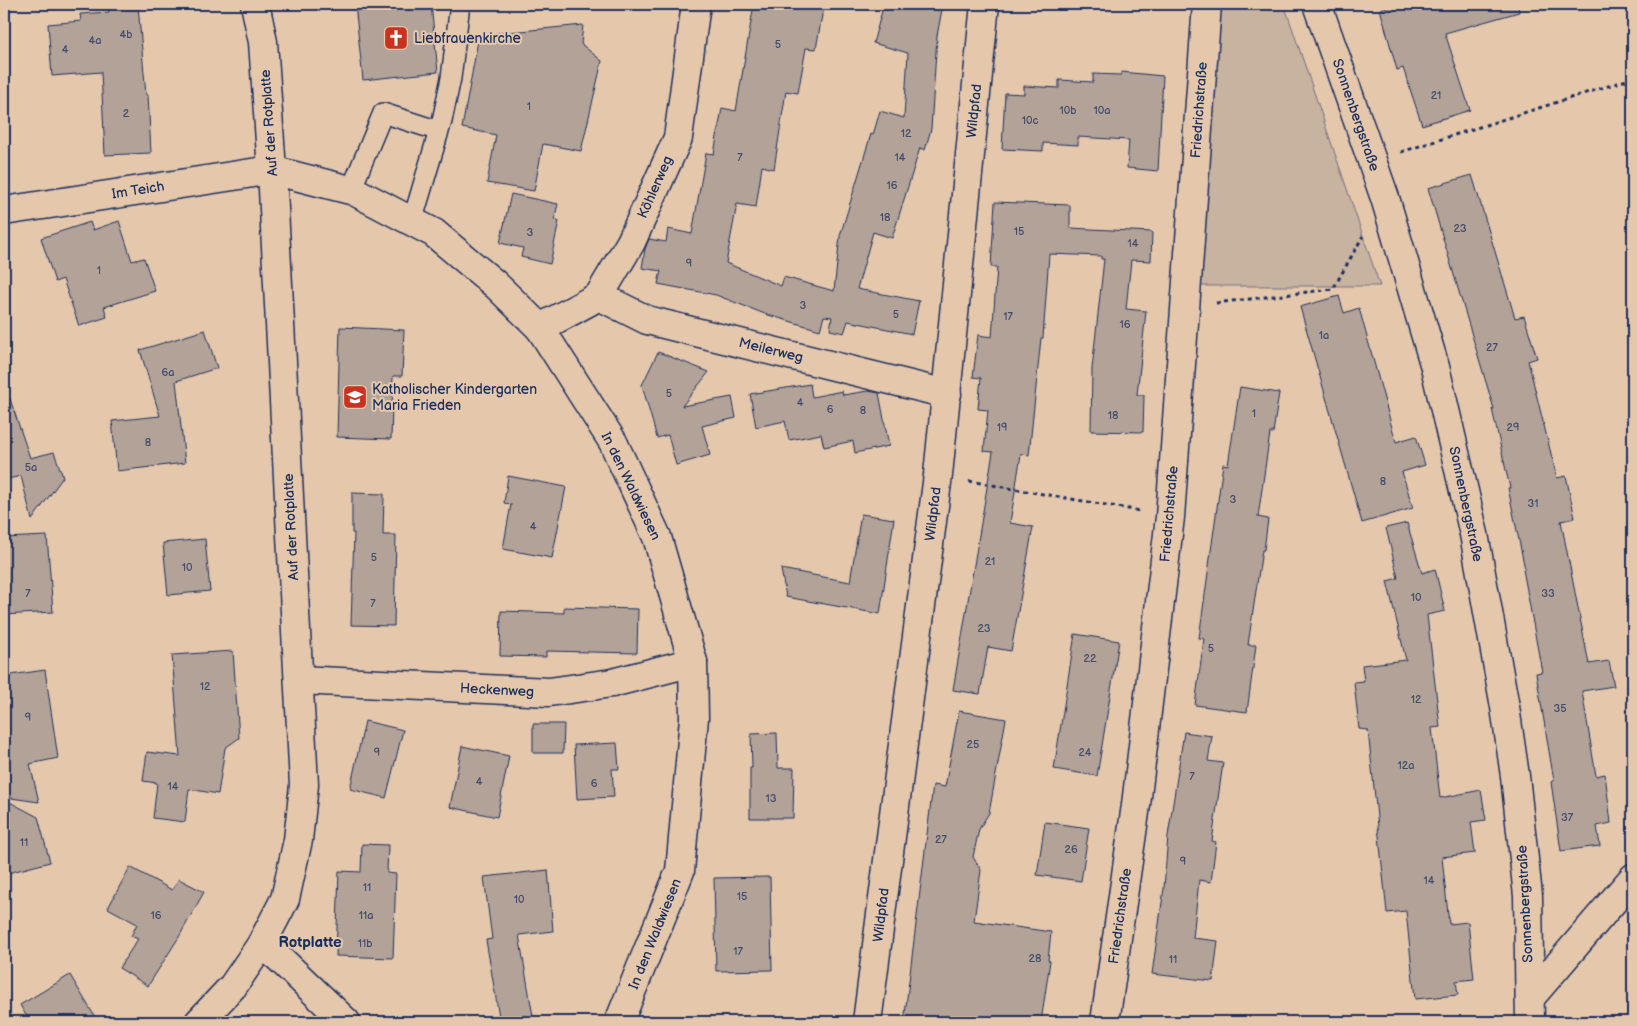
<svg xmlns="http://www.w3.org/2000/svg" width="1637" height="1026" font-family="'Balsamiq Sans',sans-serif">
	<rect width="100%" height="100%" fill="#e5c8ac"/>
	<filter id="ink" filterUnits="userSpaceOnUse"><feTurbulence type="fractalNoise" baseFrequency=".02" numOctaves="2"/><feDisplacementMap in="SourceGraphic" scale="10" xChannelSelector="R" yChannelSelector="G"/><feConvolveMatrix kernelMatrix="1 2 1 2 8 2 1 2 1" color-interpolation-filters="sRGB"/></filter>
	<g filter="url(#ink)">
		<!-- green -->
		<path fill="#c8b2a0" stroke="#72707f" d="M1219,4H1284L1380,286H1201Z"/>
		<!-- building -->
		<g fill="#b3a298" stroke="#1b2f5e">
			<path d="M355,4H431L438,72L363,80Z"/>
			<path d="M754,4H824L816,49L806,48L798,93L786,91L774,169L762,166L756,207L737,204L726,263L781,286L784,277L834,291L840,236L871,134L873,135L880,111L904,118L908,53L873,43L884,4H943L937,36L931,129L925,150L920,148L892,238L873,232L857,289L919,301L912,334L848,321L844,333L830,330L832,317L824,316L820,330L765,314L716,295L658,284L661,271L642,268L645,249L649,239L666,242L668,229L692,234L706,153L714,154L722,108L736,111Z"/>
			<path d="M1400,4H1518L1519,12L1445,33L1470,110L1422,125L1403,68L1397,70L1380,9Z"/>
			<path d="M138,6L146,95H148L151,153L105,155L101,72L52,76L48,24L81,21L80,14L109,12V8Z"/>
			<path d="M583,25L581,44L602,61L581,151L543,144L534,191L487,183L496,135L462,128L479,35Z"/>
			<path d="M1121,72L1163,76L1158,171L1127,168L1129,140L1078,137V145L1043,143V151L1002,149L1005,93L1024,94V86L1059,88V80L1093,82V74L1121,75Z"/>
			<path d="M1472,175L1515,318L1524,316L1537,358L1528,361L1557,478L1566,476L1575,518L1561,521L1589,664L1609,661L1614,686L1582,691L1596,776L1605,774L1611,823L1597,826L1600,846L1561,851L1551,782L1554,781L1536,673L1542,672L1523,569H1525L1508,488H1510L1492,409H1494L1428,188Z"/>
			<path d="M511,194L558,204L554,220L559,221L550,264L521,257L523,248L500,243Z"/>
			<path d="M995,202L1070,205V228L1152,232L1151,261L1131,260L1126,309L1146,311L1137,395H1144L1143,432L1091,431L1092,369L1104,259H1101V256L1049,254L1043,338H1041L1029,455L1021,454L1010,523L1033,527L1011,651L988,647L980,694L953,690L993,452L984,451L988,410L978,409L981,378L973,377L978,335L992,337L997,267H991Z"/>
			<path d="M119,221L132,261L144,258L155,291L104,307L107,317L79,326L63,279L55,282L41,238L90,222L93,230Z"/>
			<path d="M1339,296L1344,313L1359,308L1396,442L1416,436L1425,465L1402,472L1413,508L1362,523L1300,307Z"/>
			<path d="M340,327L404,330L402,376H393L391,439L337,437Z"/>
			<path d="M205,330L217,368L176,381L185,463L117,471L112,421L160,416L140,350Z"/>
			<path d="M658,352L709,372L682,406L732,397L736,418L702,426L710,455L676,465L668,435L657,438L642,385Z"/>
			<path d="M810,384L812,397L842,391L843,395L868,391L879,393L889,446L855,453L853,441L824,447L821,434L789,440L785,421L756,427L750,394Z"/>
			<path d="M1240,387L1279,393L1273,433H1270L1258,517L1268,519L1264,550H1262L1248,645H1256L1247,712L1195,705L1204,639L1199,638L1223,464L1228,465Z"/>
			<path d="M4,396H9L30,458L54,452L63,477L32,520L21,476L4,480Z"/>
			<path d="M508,476L566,487L552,558L503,549L511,504L504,503Z"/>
			<path d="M352,493L384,494L383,535H396L394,626L351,625L354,533H352Z"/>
			<path d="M861,514L894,519L880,614L786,597L781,569L850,582Z"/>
			<path d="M1407,523L1422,573L1435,569L1445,611L1427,615L1440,727L1432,728L1440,798L1481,790L1486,820L1471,822L1475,853L1442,857L1449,924L1468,922L1474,979L1456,981L1458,995L1415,999L1406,911L1387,913L1368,730L1359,729L1354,682L1364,681L1362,665L1406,660L1387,581L1398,578L1386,528Z"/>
			<path d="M47,536L53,612L4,615V538Z"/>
			<path d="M205,539L210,591L168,595L163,543Z"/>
			<path d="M564,607L638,609L637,653L546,651V657L500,656L501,611L564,613Z"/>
			<path d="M1075,634L1119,641L1097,776L1054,769Z"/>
			<path d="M233,651L239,738L225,748L218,794L189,789L185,822L153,818L157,783L143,781L147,752L180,756L172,655Z"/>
			<path d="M45,670L58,758L30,764L39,802L4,797V676Z"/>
			<path d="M959,711L1006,719L989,813L979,829L973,857L981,870L974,921L1051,932L1048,960L1050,961L1041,1022H904L933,785L945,787Z"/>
			<path d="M365,721L403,730L386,798L350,789Z"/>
			<path d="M533,724H564L563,753H533Z"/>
			<path d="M1184,732L1212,736L1208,761L1223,763L1212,841L1216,842L1211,882L1199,880L1193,938L1218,941L1213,981L1152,974L1164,888L1168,836Z"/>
			<path d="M777,733L778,768H794L793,818H750V768H752L751,734Z"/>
			<path d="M617,743L619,769H612L614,797L577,799L574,745Z"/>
			<path d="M462,746L509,756L497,817L450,807Z"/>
			<path d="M4,799L38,817L50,862L4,874Z"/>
			<path d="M1045,822L1089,828L1081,881L1037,875Z"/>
			<path d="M362,844L388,845L387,873L396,874L393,958L336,956L339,871L361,872Z"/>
			<path d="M130,867L172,890L179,879L204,892L179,937L148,986L119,968L138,939L131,936L137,924L108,908Z"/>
			<path d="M548,870L553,931L519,935L534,1022H500L486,940L492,939L484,877Z"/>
			<path d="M770,877L772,970L716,971L714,878Z"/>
			<path d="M70,975L98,1022H30L20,1005Z"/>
		</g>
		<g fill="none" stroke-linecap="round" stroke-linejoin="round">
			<defs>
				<g id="service">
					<path d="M351,190L383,113L439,131"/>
					<path d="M412,222L442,121L451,78L460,4"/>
				</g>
				<g id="minor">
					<path d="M1317,4L1385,198L1435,367L1474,534L1505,707L1515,776L1528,896L1530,1022"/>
					<path d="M4,211L272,170L354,191L434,233L496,285L540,328L613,442L657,537L693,662L694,718L680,871L619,1022"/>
					<path d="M599,296L647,320L947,394"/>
					<path d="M540,328L599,296L631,242L678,138L696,4"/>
					<path d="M299,680L549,692L612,683L693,662"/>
					<path d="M261,945L277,956L346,1022"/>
					<path d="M1530,998L1633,878"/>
					<path d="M867,1022L938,475L985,4"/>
					<path d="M1105,1022L1136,805L1170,517L1207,4"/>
				</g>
				<path id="tertiary" d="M199,1022L233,986L261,945L285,899L298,840L304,785L272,170L263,42L255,4"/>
			</defs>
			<!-- service casing -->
			<use href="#service" stroke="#1b2f5e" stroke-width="22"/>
			<!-- minor casing -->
			<use href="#minor" stroke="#1b2f5e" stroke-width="31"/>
			<!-- tertiary casing -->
			<use href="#tertiary" stroke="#1b2f5e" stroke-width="31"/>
			<!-- path -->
			<g stroke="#1b2f5e" stroke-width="3" stroke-dasharray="4 4" stroke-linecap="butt">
				<path d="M1401,152L1633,78"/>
				<path d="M1216,303L1333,289L1363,236"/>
				<path d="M969,481L1140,511"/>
			</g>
			<!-- service -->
			<use href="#service" stroke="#e5c8ac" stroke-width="19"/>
			<!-- minor -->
			<use href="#minor" stroke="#e5c8ac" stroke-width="28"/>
			<!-- tertiary -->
			<use href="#tertiary" stroke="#e5c8ac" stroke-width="28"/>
		</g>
	</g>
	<!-- icons -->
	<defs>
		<symbol id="church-square" viewBox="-11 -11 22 22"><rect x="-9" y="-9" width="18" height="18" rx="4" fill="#c8321e" stroke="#e5c8ac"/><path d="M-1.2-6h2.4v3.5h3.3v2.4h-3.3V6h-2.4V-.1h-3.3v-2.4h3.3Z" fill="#fff"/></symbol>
		<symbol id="school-square" viewBox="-11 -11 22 22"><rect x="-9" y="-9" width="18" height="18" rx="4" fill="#c8321e" stroke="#e5c8ac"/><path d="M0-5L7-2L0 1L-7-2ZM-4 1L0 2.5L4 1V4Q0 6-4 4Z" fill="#fff"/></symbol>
	</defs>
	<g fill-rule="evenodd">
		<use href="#church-square" x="382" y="24" width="28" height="28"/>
		<use href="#school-square" x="341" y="383" width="28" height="28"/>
	</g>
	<g text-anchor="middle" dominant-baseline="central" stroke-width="4" stroke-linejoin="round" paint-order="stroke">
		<!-- number labels -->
		<g font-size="11" fill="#414c6c">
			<text x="126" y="34">4b</text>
			<text x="95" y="40">4a</text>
			<text x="778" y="44">5</text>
			<text x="65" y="49">4</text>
			<text x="1436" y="95">21</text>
			<text x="529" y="106">1</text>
			<text x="1068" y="110">10b</text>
			<text x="1102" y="110">10a</text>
			<text x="126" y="113">2</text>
			<text x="1030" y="120">10c</text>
			<text x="906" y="133">12</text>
			<text x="740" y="157">7</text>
			<text x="900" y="157">14</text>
			<text x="892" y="185">16</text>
			<text x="885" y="217">18</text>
			<text x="1460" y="228">23</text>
			<text x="1019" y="231">15</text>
			<text x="530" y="232">3</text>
			<text x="1133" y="243">14</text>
			<text x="689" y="263">9</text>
			<text x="99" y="270">1</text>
			<text x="803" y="305">3</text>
			<text x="896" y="314">5</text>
			<text x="1008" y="316">17</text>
			<text x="1125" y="324">16</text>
			<text x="1324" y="335">1a</text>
			<text x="1492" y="347">27</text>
			<text x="168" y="372">6a</text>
			<text x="669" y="393">5</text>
			<text x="800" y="402">4</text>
			<text x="830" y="409">6</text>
			<text x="863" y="410">8</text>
			<text x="1254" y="413">1</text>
			<text x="1113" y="415">18</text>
			<text x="1002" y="427">19</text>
			<text x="1513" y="427">29</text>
			<text x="148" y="442">8</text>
			<text x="31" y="467">5a</text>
			<text x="1383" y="481">8</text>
			<text x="1233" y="499">3</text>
			<text x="1533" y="503">31</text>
			<text x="533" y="526">4</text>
			<text x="374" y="557">5</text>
			<text x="990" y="561">21</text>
			<text x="187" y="567">10</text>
			<text x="28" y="593">7</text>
			<text x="1548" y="593">33</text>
			<text x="1416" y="597">10</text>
			<text x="373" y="603">7</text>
			<text x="984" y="628">23</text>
			<text x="1211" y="648">5</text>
			<text x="1090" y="658">22</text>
			<text x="205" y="686">12</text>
			<text x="1416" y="699">12</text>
			<text x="1560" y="708">35</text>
			<text x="28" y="717">9</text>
			<text x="973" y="744">25</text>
			<text x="377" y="752">9</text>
			<text x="1085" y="752">24</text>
			<text x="1406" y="765">12a</text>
			<text x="1192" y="776">7</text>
			<text x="479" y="781">4</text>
			<text x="594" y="783">6</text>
			<text x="173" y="786">14</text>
			<text x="771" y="798">13</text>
			<text x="1567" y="817">37</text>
			<text x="941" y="839">27</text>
			<text x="24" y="842">11</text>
			<text x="1071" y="849">26</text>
			<text x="1183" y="861">9</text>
			<text x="1429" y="880">14</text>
			<text x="367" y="887">11</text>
			<text x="742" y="896">15</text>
			<text x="519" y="899">10</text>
			<text x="156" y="915">16</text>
			<text x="366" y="915">11a</text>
			<text x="365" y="943">11b</text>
			<text x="738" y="951">17</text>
			<text x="1035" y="958">28</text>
			<text x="1173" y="959">11</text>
		</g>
		<!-- poi labels -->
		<g font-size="14" fill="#1b2f5e" stroke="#e5c8ac" text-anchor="start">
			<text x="414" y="38">Liebfrauenkirche</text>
			<text x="372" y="389">Katholischer Kindergarten<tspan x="372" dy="16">Maria Frieden</tspan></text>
		</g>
		<!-- street labels -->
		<g font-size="14" fill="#1b2f5e" stroke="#e5c8ac">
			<text transform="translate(1199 110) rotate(-86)">Friedrichstraße</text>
			<text transform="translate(974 111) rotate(-84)">Wildpfad</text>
			<text transform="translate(1356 115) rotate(71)">Sonnenbergstraße</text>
			<text transform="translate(269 123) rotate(-94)">Auf der Rotplatte</text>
			<text transform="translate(655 187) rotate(-66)">Köhlerweg</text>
			<text transform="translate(138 190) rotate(-9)">Im Teich</text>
			<text transform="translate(771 350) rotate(14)">Meilerweg</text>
			<text transform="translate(631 486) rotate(64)">In den Waldwiesen</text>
			<text transform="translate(1466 504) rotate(78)">Sonnenbergstraße</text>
			<text transform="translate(933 514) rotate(-83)">Wildpfad</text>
			<text transform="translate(1169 514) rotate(-85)">Friedrichstraße</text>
			<text transform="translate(291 527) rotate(-93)">Auf der Rotplatte</text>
			<text transform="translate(497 690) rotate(3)">Heckenweg</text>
			<text transform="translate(1525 904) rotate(-93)">Sonnenbergstraße</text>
			<text transform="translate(881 915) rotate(-83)">Wildpfad</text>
			<text transform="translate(1120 916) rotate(-82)">Friedrichstraße</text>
			<text transform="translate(655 934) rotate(-68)">In den Waldwiesen</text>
		</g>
		<!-- neighbourhood labels -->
		<g font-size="15" font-weight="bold" fill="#1b2f5e" stroke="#e5c8ac">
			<text x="310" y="942">Rotplatte</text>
		</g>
	</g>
	<!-- margin -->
	<rect width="1637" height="1026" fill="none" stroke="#e5c8ac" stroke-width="20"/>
	<rect x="10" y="10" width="1617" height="1006" fill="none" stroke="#1b2f5e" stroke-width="2" filter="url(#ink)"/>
</svg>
